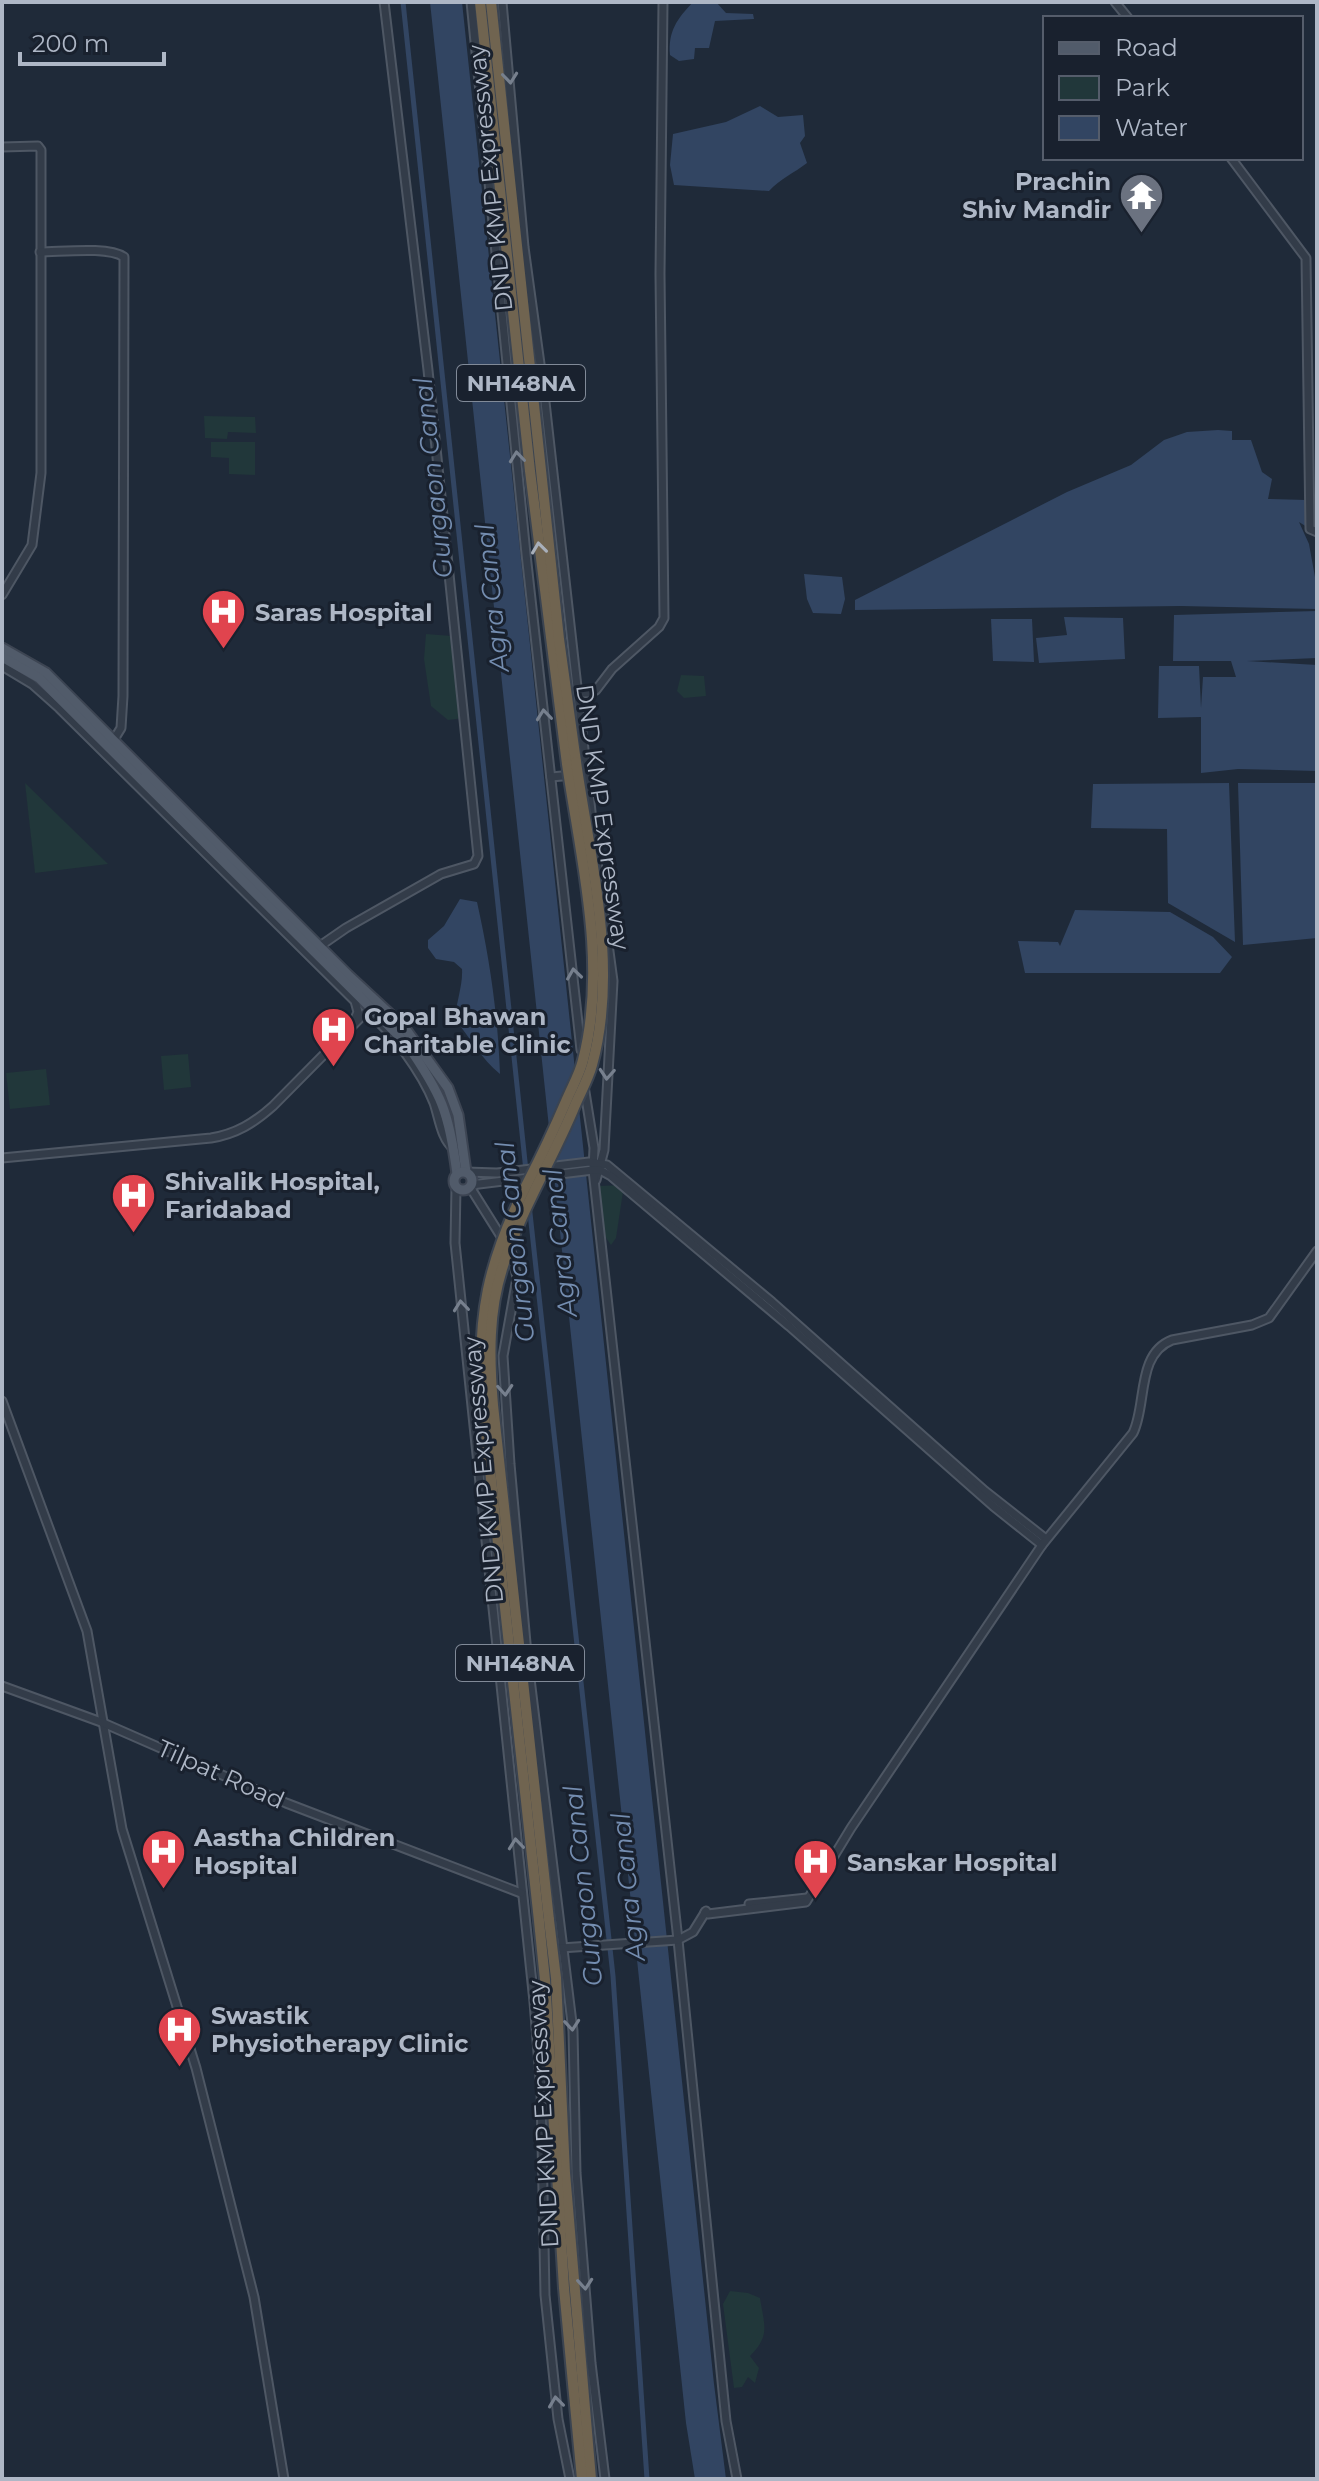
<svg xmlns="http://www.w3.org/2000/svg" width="1319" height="2481" font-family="Montserrat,sans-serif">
	<rect width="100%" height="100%" fill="#1f2a39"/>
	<!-- green -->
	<g fill="#21373a">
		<path d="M204,416L255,417L256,433L228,432L227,439L205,438Z"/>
		<path d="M211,442H255V475L229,474V458L211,457Z"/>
		<path d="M426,634L452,636L464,718L448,720L431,706L424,659Z"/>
		<path d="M681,675L704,676L706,696L684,698L677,691Z"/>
		<path d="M25,783L108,864L35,873Z"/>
		<path d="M188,1054L191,1087L164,1090L161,1056Z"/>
		<path d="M46,1069L50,1105L10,1109L6,1073Z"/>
		<path d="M624,1185L616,1238L611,1245L604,1235L598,1186Z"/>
		<path d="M730,2291L748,2293L760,2298C764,2325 771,2335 750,2356L759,2368L755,2383L748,2377L742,2387L734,2388L723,2304Z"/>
	</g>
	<!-- water -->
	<g fill="#324562">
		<path d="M430,2H462L714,2384L726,2479H695L686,2423Z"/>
		<path d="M693,2H716L726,13L753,14L754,19L715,21L709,48H695L694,59L679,61L670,55C668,31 677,19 693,2Z"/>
		<path d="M760,106L778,117L803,115L805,136L800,143L807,163C794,173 780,179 769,191L674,185L670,165L673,134L726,122Z"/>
		<path d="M1218,430L1232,431V440H1251L1262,472L1272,479L1268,499L1306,500L1307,527L1299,522L1309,544L1317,588V609L1181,606L855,610V600L1067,492L1131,465L1164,440L1187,432Z"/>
		<path d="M804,574L842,577L845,599L841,614L813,613L807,599Z"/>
		<path d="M1317,611V658L1247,661L1317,665V771L1238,769L1201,773V717L1158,718L1159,666H1199L1201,708L1203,677H1236L1231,661H1173L1174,615Z"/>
		<path d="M1064,617L1123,618L1125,659L1039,663L1036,638L1067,635Z"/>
		<path d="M991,619H1032L1034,662L993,661Z"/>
		<path d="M1229,783L1235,942L1168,903L1167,829L1091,828L1093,784Z"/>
		<path d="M1238,783H1317V938L1243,945Z"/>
		<path d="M460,899L477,902C490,960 498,1016 500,1074C481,1059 471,1038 455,1020C456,1002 463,986 462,969L454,962L436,959L428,948V940L444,926Z"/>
		<path d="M1075,910L1170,912L1213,937L1232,957L1220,973H1025L1018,941L1058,942L1060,946Z"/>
	</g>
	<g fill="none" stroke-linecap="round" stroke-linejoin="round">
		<!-- canal -->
		<g stroke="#324562" stroke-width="5">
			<path d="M403,2L526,1171"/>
			<path d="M529,1204L613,1976L647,2479"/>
		</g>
		<defs>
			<g id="minor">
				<path d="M471,2L526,554L581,1050"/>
				<path d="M502,2L524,247L544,393L595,847L613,981L604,1150L596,1180"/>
				<path d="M1115,2L1128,18"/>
				<path d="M2,147L38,146L41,150V473L32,545L2,595"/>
				<path d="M1231,158L1306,258L1310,529L1317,532"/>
				<path d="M40,252C61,252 108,246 124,257L123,696L121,728L113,741"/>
				<path d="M2,666L32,684L59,708L355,1001L358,1012L352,1026"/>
				<path d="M579,693H590L596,690L612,669L659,627L664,618L660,274L663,2"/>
				<path d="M551,777L573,775"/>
				<path d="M320,946L346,928L441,874L474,864L478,856L428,370L384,2"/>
				<path d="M584,1086L594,1148L593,1170L678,1940L726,2421L737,2479"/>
				<path d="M2,1158L211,1138C236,1134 254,1123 273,1106L366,1012C391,1028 423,1075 434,1103C439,1117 441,1139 454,1149"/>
				<path d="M466,1172L497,1173L589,1162L607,1165L772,1302L985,1491L1046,1539"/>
				<path d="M471,1185L593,1170H600L611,1176L789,1326L993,1506L1042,1545"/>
				<path d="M456,1187L455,1243L534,2002L541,2090L545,2295L558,2419L570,2479"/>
				<path d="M470,1187L512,1254L517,1278L503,1356L510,1464L527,1654L573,2031L576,2173L591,2363L605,2479"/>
				<path d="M2,1401L87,1631L122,1829L196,2068L254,2297L284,2479"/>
				<path d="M2,1686L101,1722L286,1803L521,1893"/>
				<path d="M749,1904L807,1898"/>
				<path d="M705,1912L708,1914L806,1902L851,1828L1042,1545L1133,1433C1147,1405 1136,1354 1172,1340L1252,1325L1269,1318L1317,1251"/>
				<path d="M561,1948L678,1940L693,1932L706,1911"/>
			</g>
			<g id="major">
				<path d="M2,648L46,673L348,975L404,1027L448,1088L458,1115L466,1172"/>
				<path d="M2,657L39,678L406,1043C442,1095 449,1112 457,1174"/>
				<circle cx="463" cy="1181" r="9"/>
			</g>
			<g id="highway">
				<path d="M480,2L530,471L567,764"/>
				<path d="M491,2L559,639L576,762"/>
				<path d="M483,1405L539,1921"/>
				<path d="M493,1405L549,1920"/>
				<path d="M556,1978L565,2173L591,2479"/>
				<path d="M545,1980L564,2288L582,2479"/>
			</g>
		</defs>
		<!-- minor casing -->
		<use href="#minor" stroke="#4e5764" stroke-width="11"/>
		<!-- major casing -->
		<use href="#major" stroke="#3d4553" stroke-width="13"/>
		<!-- highway casing -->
		<use href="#highway" stroke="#3b4451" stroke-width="14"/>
		<!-- minor -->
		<use href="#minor" stroke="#333c49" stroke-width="7"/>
		<!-- major -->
		<use href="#major" stroke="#515b6a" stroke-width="9"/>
		<!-- highway -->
		<use href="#highway" stroke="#706450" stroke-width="10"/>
		<defs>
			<g id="highway-bridge">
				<path d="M483,1405C476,1317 488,1261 528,1182C542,1155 555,1127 567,1099C572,1087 580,1073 583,1060C608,964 581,860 567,764"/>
				<path d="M493,1405C489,1358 488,1311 503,1266C520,1212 551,1162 573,1110C579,1095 588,1080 592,1065C619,968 590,859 576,762"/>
				<path d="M549,1920L556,1978"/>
				<path d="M539,1921L545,1980"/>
			</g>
		</defs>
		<!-- highway-bridge casing -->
		<use href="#highway-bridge" stroke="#3b4451" stroke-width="14" stroke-linecap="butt"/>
		<!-- highway-bridge -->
		<use href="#highway-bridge" stroke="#706450" stroke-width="10"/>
	</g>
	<!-- one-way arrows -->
	<defs><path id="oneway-chevron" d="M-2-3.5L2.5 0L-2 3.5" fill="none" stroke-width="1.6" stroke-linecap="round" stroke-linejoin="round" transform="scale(2)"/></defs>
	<g stroke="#77808e">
		<use href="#oneway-chevron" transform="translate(510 78) rotate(84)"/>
		<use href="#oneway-chevron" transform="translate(517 457) rotate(-96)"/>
		<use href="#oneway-chevron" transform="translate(544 715) rotate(-96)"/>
		<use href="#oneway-chevron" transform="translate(574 974) rotate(-98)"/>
		<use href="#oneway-chevron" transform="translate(607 1074) rotate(94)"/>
		<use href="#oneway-chevron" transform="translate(461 1306) rotate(-96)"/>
		<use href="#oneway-chevron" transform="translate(505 1390) rotate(86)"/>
		<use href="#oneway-chevron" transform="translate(516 1844) rotate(-96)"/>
		<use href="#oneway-chevron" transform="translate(572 2025) rotate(85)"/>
		<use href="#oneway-chevron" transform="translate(585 2284) rotate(85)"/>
		<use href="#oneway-chevron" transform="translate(556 2402) rotate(-97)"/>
	</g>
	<use stroke="#a8afba" href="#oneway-chevron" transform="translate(539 548) rotate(-97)"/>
	<!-- icons -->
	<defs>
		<symbol id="temple-pin" viewBox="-11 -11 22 30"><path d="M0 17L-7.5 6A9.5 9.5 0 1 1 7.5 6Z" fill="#6b7280" stroke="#19212e"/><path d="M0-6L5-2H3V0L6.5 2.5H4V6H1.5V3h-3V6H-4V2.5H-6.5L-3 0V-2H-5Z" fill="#fff"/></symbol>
		<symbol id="hospital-pin" viewBox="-11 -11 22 30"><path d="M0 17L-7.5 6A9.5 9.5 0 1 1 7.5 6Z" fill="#e0444e" stroke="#19212e"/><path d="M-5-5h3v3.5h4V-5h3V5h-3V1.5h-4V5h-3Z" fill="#fff"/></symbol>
	</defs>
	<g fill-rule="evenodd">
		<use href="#temple-pin" x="1116" y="170" width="51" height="69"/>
		<use href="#hospital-pin" x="198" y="586" width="51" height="69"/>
		<use href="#hospital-pin" x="308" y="1004" width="51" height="69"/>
		<use href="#hospital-pin" x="108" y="1170" width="51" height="69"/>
		<use href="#hospital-pin" x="138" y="1826" width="51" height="69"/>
		<use href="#hospital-pin" x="790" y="1836" width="51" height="69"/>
		<use href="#hospital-pin" x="154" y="2004" width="51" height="69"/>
	</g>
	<g text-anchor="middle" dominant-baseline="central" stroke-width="6" stroke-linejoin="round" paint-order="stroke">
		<!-- shield labels -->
		<g fill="#19212e" stroke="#818a98" stroke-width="2">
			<rect x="457" y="365" width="128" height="36" rx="6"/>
			<rect x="456" y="1645" width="128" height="36" rx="6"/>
		</g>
		<g font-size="22" font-weight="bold" fill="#aeb7c6">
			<text x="521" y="383">NH148NA</text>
			<text x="520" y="1663">NH148NA</text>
		</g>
		<!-- street labels -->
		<g font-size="24" fill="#aeb7c6" stroke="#19212e">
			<text transform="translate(490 178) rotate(-96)">DND KMP Expressway</text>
			<text transform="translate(603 817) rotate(82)">DND KMP Expressway</text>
			<text transform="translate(483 1470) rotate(-95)">DND KMP Expressway</text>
			<text transform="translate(221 1774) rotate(24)">Tilpat Road</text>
			<text transform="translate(543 2114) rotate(-93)">DND KMP Expressway</text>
		</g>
		<!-- poi labels -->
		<g font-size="24" font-weight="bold" fill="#aeb7c6" stroke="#19212e" text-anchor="start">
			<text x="1111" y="181" text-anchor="end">Prachin<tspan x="1111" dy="28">Shiv Mandir</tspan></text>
			<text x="255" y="612">Saras Hospital</text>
			<text x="364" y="1016">Gopal Bhawan<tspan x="364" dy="28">Charitable Clinic</tspan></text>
			<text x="165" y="1181">Shivalik Hospital,<tspan x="165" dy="28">Faridabad</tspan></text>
			<text x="194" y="1837">Aastha Children<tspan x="194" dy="28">Hospital</tspan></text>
			<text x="847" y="1862">Sanskar Hospital</text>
			<text x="211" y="2015">Swastik<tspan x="211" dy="28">Physiotherapy Clinic</tspan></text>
		</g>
		<!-- water labels -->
		<g font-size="26" font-style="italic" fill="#748db0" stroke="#19212e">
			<text transform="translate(433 478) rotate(-96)">Gurgaon Canal</text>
			<text transform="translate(492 598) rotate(-96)">Agra Canal</text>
			<text transform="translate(515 1242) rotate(-96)">Gurgaon Canal</text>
			<text transform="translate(560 1243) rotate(-96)">Agra Canal</text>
			<text transform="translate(583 1886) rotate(-96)">Gurgaon Canal</text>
			<text transform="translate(628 1887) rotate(-96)">Agra Canal</text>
		</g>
	</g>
	<!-- border -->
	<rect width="1319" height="2481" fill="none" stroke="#aeb7c6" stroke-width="8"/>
	<!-- legend -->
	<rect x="1043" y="16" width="260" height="144" fill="#19212e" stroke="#555d6b" stroke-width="2"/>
	<rect x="1059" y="42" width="40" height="12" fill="#515b6a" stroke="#555d6b" stroke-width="2"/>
	<text x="1115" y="56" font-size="24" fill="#aeb7c6">Road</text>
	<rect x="1059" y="76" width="40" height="24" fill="#21373a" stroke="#555d6b" stroke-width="2"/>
	<text x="1115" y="96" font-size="24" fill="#aeb7c6">Park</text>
	<rect x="1059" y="116" width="40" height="24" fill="#324562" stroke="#555d6b" stroke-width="2"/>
	<text x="1115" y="136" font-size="24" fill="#aeb7c6">Water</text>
	<!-- scale -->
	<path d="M20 52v12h144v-12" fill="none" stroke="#aeb7c6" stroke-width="4"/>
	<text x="32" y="52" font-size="24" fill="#aeb7c6" stroke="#19212e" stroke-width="6" paint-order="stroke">200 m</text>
</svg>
